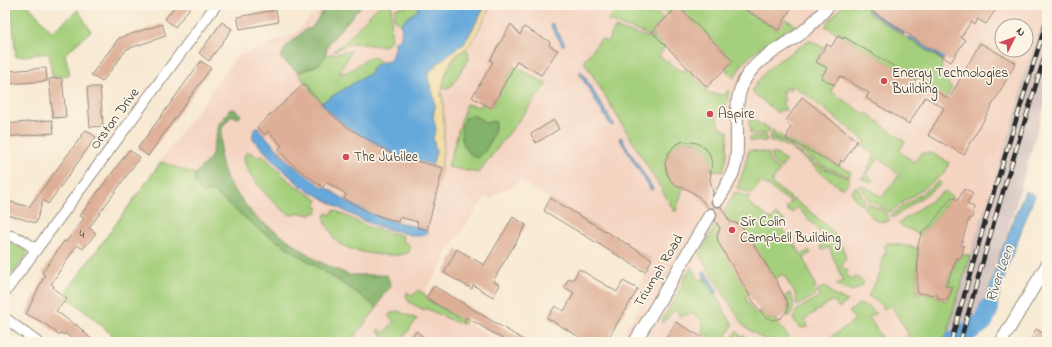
<svg xmlns="http://www.w3.org/2000/svg" width="1052" height="347" font-family="'Indie Flower',sans-serif">
	<rect width="100%" height="100%" fill="#fcf5e5"/>
	<filter id="ink" filterUnits="userSpaceOnUse"><feTurbulence type="fractalNoise" baseFrequency=".025" numOctaves="2"/><feDisplacementMap in="SourceGraphic" scale="8" xChannelSelector="R" yChannelSelector="G"/><feConvolveMatrix kernelMatrix="1 2 1 2 8 2 1 2 1" color-interpolation-filters="sRGB"/></filter>
	<filter id="wash" filterUnits="userSpaceOnUse"><feTurbulence type="fractalNoise" baseFrequency=".012" numOctaves="4" result="noise"/><feDisplacementMap in="SourceGraphic" scale="16" xChannelSelector="R" yChannelSelector="G"/><feGaussianBlur stdDeviation="0.9" result="paint"/><feColorMatrix in="noise" values="0 0 0 0 0 0 0 0 0 0 0 0 0 0 0 0 0 1.4 0 .05"/><feComposite in="paint" operator="in"/></filter>
	<g filter="url(#wash)">
		<rect width="100%" height="100%" fill="#f8e9d2"/>
		<!-- built -->
		<path fill="#f4d3c1" fill-rule="evenodd" d="M321,5H1047V9L1024,74L1017,109L974,241L953,311L947,336L938,342H619L640,306L638,289L651,259L520,181L513,186L497,193L492,200L487,196L443,257L446,259L425,291L427,299L500,342H120L85,311L64,295L236,57L295,33L320,8ZM1002,26H1026V50H1002Z"/>
		<!-- industrial -->
		<path fill="#d0c0bc" d="M1047,9V96L1016,204L982,313L947,336L953,311L974,241L1017,109L1024,74Z"/>
		<!-- green -->
		<g fill="#a4cf7b" stroke="#687d53">
			<path d="M11,5H28L52,32L78,10L91,31L65,54L70,75L52,77L49,53L16,57Z"/>
			<path d="M380,5H392L391,39L387,45L380,46L352,43L334,51L349,38L364,21Z"/>
			<path d="M410,5H418V10L402,22V28L394,18L396,8L407,7Z"/>
			<path d="M618,5H621L628,10L631,5H651L664,19L652,31L656,36L655,37L608,21Z"/>
			<path d="M658,5H737L778,30L785,19L796,25L758,49L743,63L734,78L725,69L733,61L678,6L668,15Z"/>
			<path d="M843,5H862L868,9L867,12L943,61C938,72 945,79 952,88L941,106L938,93L825,26Z"/>
			<path d="M615,28L658,40L665,47L659,56L681,71H683L686,69L706,88L707,93L723,95L729,90L726,108L721,111L717,116C717,124 720,129 728,131L727,156L723,172L711,170C713,162 710,153 704,147C676,123 645,174 683,188L676,211L675,212L584,61L601,39L607,42Z"/>
			<path d="M809,40L824,48L816,62L827,68L821,77L834,85L831,91L865,115L867,113L905,142L899,151L914,162L922,153H932L949,163L945,173L890,212L869,200L859,185L865,186L882,197L899,175L880,158L866,174L873,180L871,182L862,179L861,177L863,178L875,155L863,146L866,142L803,92L802,93L793,86L792,88L790,86L788,87L791,89L790,91L785,87L784,88L786,90L785,92L780,91L785,96L782,97L786,101L784,100L782,102L786,110L783,111L781,109L778,113L752,92C765,64 786,58 809,40Z"/>
			<path d="M465,49L468,51L469,59L452,85L447,89L442,87C446,71 451,59 465,49Z"/>
			<path d="M351,51L339,74C345,72 351,71 356,66C368,58 370,52 383,63L375,65L369,74L321,103L315,96L298,73C308,69 322,66 325,55Z"/>
			<path d="M514,66L547,84L478,173L448,167L466,104L480,107L484,101L491,108Z"/>
			<path d="M749,119H752L770,129L767,134L750,133Z"/>
			<path d="M772,130L786,139L851,172L849,177L821,165L810,158L796,147L770,134Z"/>
			<path d="M753,136H766L767,141H750V137Z"/>
			<path d="M769,136C788,142 795,151 810,161C822,169 837,173 850,179L848,184L843,188L839,187L792,149L777,142H770Z"/>
			<path d="M749,150L768,153L770,163L780,170L771,183L791,198L789,201L761,181L752,194L737,188L744,169Z"/>
			<path d="M247,152L254,154L258,158L262,154L290,182L318,200L315,206L319,208L316,213H313L310,215L302,213L291,215C279,211 232,163 247,152Z"/>
			<path d="M771,153L778,155L786,161L781,168L772,161Z"/>
			<path d="M161,162L195,174V183L214,192L260,230L359,294L377,308L350,342H120L85,311L64,295Z"/>
			<path d="M939,181L941,184L893,218L891,215Z"/>
			<path d="M856,186L865,200L861,205C854,198 848,193 856,186Z"/>
			<path d="M945,191L952,197L929,227L924,230L921,235L900,225L899,223Z"/>
			<path d="M735,192L750,198L747,202L772,220L776,214L785,221L780,227L788,235L802,255L809,250L811,253L804,258L816,287L813,289L816,295L797,306L796,295L783,274L775,279L744,229L739,224L731,222L724,212Z"/>
			<path d="M793,199C806,208 832,228 839,241C843,247 844,252 846,259L841,266L848,271L846,274L852,279L855,276L864,283C857,294 845,292 836,284L843,281L829,247L822,250L820,246L826,242L817,228L797,207L792,213L786,209Z"/>
			<path d="M866,203H868L885,212L890,220L885,222L876,221L863,207Z"/>
			<path d="M334,210L368,227L403,236L402,241L407,243L411,247L409,252C396,260 348,252 337,242C331,237 332,229 325,224L326,220L324,217L327,213L331,215Z"/>
			<path d="M717,224L720,229L717,236L750,294L745,297L755,314L760,311L768,319L777,320L778,325L782,328L792,342H775L770,338L767,342L743,325L699,254Z"/>
			<path d="M5,241C14,241 27,244 27,255L7,281L5,282Z"/>
			<path d="M887,243L918,248L917,293L938,295V299L947,300L953,288L946,286L957,258H961L962,254L970,256L953,311L947,336L938,342H898L909,335L891,305L884,309L878,302L868,296L881,272L883,255H886L885,246Z"/>
			<path d="M691,267L700,280L704,278L733,325L722,342H714L712,337L701,333L703,327L702,321C695,313 690,312 680,317L679,314L675,310C669,313 668,320 663,323L661,322L682,286L683,281Z"/>
			<path d="M826,286L833,295L848,301L839,308L833,300L804,320L808,326L803,328L798,326L793,319L797,310L820,296L817,290Z"/>
			<path d="M418,290L426,295L427,299L465,321L462,325V323L455,322L425,308L424,310L409,302L406,296L407,292L413,296Z"/>
			<path d="M790,293C795,302 795,309 789,317L786,314C790,308 789,302 785,296Z"/>
			<path d="M859,304L869,307L876,313L869,317L884,342H824L855,320L849,312Z"/>
			<path d="M398,311L417,319L400,342H392L377,331L379,329L385,333L394,321L388,316L391,313Z"/>
			<path d="M737,331L741,337L744,336L748,342H730Z"/>
		</g>
		<!-- forest -->
		<g fill="#83b26b" stroke="#576e4b">
			<path d="M327,5H362L329,43L324,59L318,65L298,72L280,58L286,47L306,29H311Z"/>
			<path d="M229,109L236,110L241,115L240,117L237,118L232,115L223,126L222,130L220,159L228,182L255,217L318,261L349,275H387L391,287L383,295L377,308L359,294L260,230L214,192H201L195,183V174L211,157L219,124L228,112Z"/>
			<path d="M472,115L479,118L486,123L493,121L496,122C495,132 487,153 478,158C463,153 460,139 462,124L464,122L466,117Z"/>
		</g>
		<!-- sand -->
		<path fill="#eeda9e" stroke="#8c8264" d="M486,5H492C484,18 479,31 471,43C467,48 461,51 457,55C446,66 444,80 441,95L443,98L444,132L443,151L441,168L432,165L436,152L433,137L436,129L433,117L435,106L433,94L429,83L428,74L434,68L436,65L456,48L464,44Z"/>
		<!-- water -->
		<g fill="#65a8da" stroke="#486a82">
			<path d="M418,5H486L464,44L456,48L436,65L434,68L428,74L429,83L433,94L435,106L433,117L436,129L433,137L436,152L432,165C420,162 406,160 394,154C368,143 340,124 321,103L369,74L375,65L390,60L396,46L394,43L401,38L402,22L418,10Z"/>
			<path d="M868,9L905,32L904,34L867,11Z"/>
			<path d="M552,23L565,44L563,46L550,25Z"/>
			<path d="M910,35L945,58L943,60L908,37Z"/>
			<path d="M581,71L614,125L611,126L579,73Z"/>
			<path d="M257,127L288,161L299,170L353,205L383,218L427,230V233L421,236H415L380,227L364,221L348,213L300,185L282,169L254,140C251,135 254,131 257,127Z"/>
			<path d="M621,137L653,189L651,190L619,138Z"/>
			<path d="M1025,191L1035,195L1010,260L994,312L985,329L971,342H969L977,318L982,313L1001,252Z"/>
			<path d="M705,271L718,292L715,294L702,273Z"/>
		</g>
		<g fill="none" stroke-linecap="round" stroke-linejoin="round">
			<!-- river -->
			<path stroke="#65a8da" stroke-width="20" d="M953,342L983,322L989,308"/>
		</g>
		<g id="blocks">
			<!-- building -->
			<g fill="#deaf97">
				<path d="M176,5H192L175,27L165,19Z"/>
				<path d="M737,5H793L779,30Z"/>
				<path d="M862,5H999L986,24L977,19L974,25L971,22L961,37L965,40L951,62Z"/>
				<path d="M678,6L733,61L707,87L652,32Z"/>
				<path d="M276,10L278,22L240,29L237,17Z"/>
				<path d="M222,22L232,29L209,61L199,53Z"/>
				<path d="M162,24L166,36L127,49L102,82L91,75L119,38Z"/>
				<path d="M511,24L520,35L524,27L550,42L549,45L558,50L541,75L517,61L491,108L472,97L493,62L490,60Z"/>
				<path d="M838,36L843,39L844,37L949,99L980,43L1016,63L964,155L928,135L944,108L925,97L909,124L866,98L869,93L840,76L834,85L821,78L827,68L816,62L827,44L831,47Z"/>
				<path d="M201,61L211,68L148,156L138,148Z"/>
				<path d="M46,68L47,81L8,84L7,71Z"/>
				<path d="M62,78L66,117L53,118L49,79Z"/>
				<path d="M304,84L331,114L347,127L394,155L443,168L427,230L417,227L418,222L399,217L398,222L370,213L344,199L346,194L326,182L323,187L299,170L289,161L278,149L282,146L268,131L265,135L257,127Z"/>
				<path d="M87,87H100L103,126L90,127Z"/>
				<path d="M802,97L857,141L843,162L841,160L839,166L786,139L791,126L786,121Z"/>
				<path d="M52,120L54,133L5,137V124Z"/>
				<path d="M554,120L559,129L536,143L531,134Z"/>
				<path d="M86,130L96,137L48,204L43,200L36,223L5,214V200L29,207Z"/>
				<path d="M684,141L697,143L706,149L709,153L712,163L710,179L713,193L711,200V203L715,207H721L730,222L736,223L742,226L777,282L788,304V310L781,318L773,320L765,317L753,301L718,242L717,236L720,228L715,221L717,215L716,211L713,208H708L699,197L689,190L676,185L671,181L667,174L665,164L668,154L675,145Z"/>
				<path d="M129,150L140,157L89,228L96,233L83,249L77,245L51,284L54,286L53,288L67,299L56,311L75,325L76,324L94,342H75L65,333L64,335L61,333L59,335L44,323L26,314L45,275L42,273L64,241L66,242L84,218L80,216Z"/>
				<path d="M964,189L973,194L967,204L974,207L972,218H969L961,245L964,246L961,259L957,258L946,286L953,287L947,300L938,299V295L917,293L918,245L921,235L924,230L929,227L952,197L958,200Z"/>
				<path d="M550,198L652,259L645,272L544,211Z"/>
				<path d="M513,217L526,225L493,281L500,285L493,297L473,285L472,289L444,273L457,249L484,265Z"/>
				<path d="M579,269L617,292L623,281L638,289L606,342H588L547,318L555,306L564,311L574,293L564,287L569,278L573,280Z"/>
				<path d="M434,286L471,308L527,342H508L466,317L464,321L426,298Z"/>
				<path d="M676,322L710,342H664Z"/>
				<path d="M1036,329L1047,336V342H1029Z"/>
				<path d="M416,331L430,342H408Z"/>
			</g>
		</g>
	</g>
	<g filter="url(#ink)">
		<use href="#blocks" fill-opacity="0" stroke="#928a7e" stroke-width="1"/>
		<g fill="none" stroke-linecap="round" stroke-linejoin="round">
			<defs>
				<g id="minor">
					<path d="M5,235C18,236 27,242 36,250"/>
					<path d="M5,292L216,5"/>
					<path d="M5,318L37,342"/>
				</g>
				<g id="tertiary">
					<path d="M718,200C725,188 734,175 736,161C740,133 731,104 745,79C757,58 779,49 799,35C810,26 820,16 829,5"/>
					<path d="M635,342L710,215"/>
					<path d="M1001,342L1047,265"/>
				</g>
			</defs>
			<!-- minor casing -->
			<use href="#minor" stroke="#928a7e" stroke-width="12"/>
			<!-- tertiary casing -->
			<use href="#tertiary" stroke="#928a7e" stroke-width="14"/>
			<!-- minor -->
			<use href="#minor" stroke="#fff" stroke-width="10"/>
			<!-- tertiary -->
			<use href="#tertiary" stroke="#fff" stroke-width="12"/>
			<defs>
				<g id="rail">
					<path d="M951,342L988,211L1047,20"/>
					<path d="M960,342L998,208L1047,49"/>
				</g>
			</defs>
			<!-- rail casing -->
			<use href="#rail" stroke="#2b2b2b" stroke-width="4.5"/>
			<!-- rail -->
			<use href="#rail" stroke="#fcf5e5" stroke-width="3" stroke-dasharray="9" stroke-linecap="butt"/>
		</g>
	</g>
	<!-- markers -->
	<g fill="#d1495b" stroke="#fcf5e5" stroke-width="1.5">
		<circle cx="884" cy="81" r="4"/>
		<circle cx="710" cy="114" r="4"/>
		<circle cx="346" cy="157" r="4"/>
		<circle cx="732" cy="230" r="4"/>
	</g>
	<g text-anchor="middle" dominant-baseline="central" stroke-width="3.5" stroke-linejoin="round" paint-order="stroke">
		<!-- number labels -->
		<g font-size="12" fill="#584c46">
			<text x="82" y="235">4</text>
		</g>
		<!-- poi labels -->
		<g font-size="14" fill="#2b2b2b" stroke="#fcf5e5" text-anchor="start">
			<text x="892" y="73">Energy Technologies<tspan x="892" dy="16">Building</tspan></text>
			<text x="718" y="114">Aspire</text>
			<text x="354" y="157">The Jubilee</text>
			<text x="740" y="222">Sir Colin<tspan x="740" dy="16">Campbell Building</tspan></text>
		</g>
		<!-- street labels -->
		<g font-size="14" fill="#2b2b2b" stroke="#fcf5e5">
			<text transform="translate(115 119) rotate(-54)">Orston Drive</text>
			<text transform="translate(659 271) rotate(-59)">Triumph Road</text>
		</g>
		<!-- water labels -->
		<g font-size="15" font-style="italic" fill="#3f5768" stroke="#fcf5e5">
			<text transform="translate(1000 274) rotate(-71)">River Leen</text>
		</g>
	</g>
	<!-- margin -->
	<rect width="1052" height="347" fill="none" stroke="#fcf5e5" stroke-width="20"/>
	<!-- north arrow -->
	<g transform="translate(1014 38) rotate(48)"><circle r="19" fill="#fcf5e5" stroke="#a8a49b"/>
	<path d="M0-3L7 15L0 10L-7 15Z" fill="#d1495b"/>
	<text y="-6" font-size="11" font-weight="bold" text-anchor="middle" fill="#2b2b2b">N</text>
	</g>
</svg>
